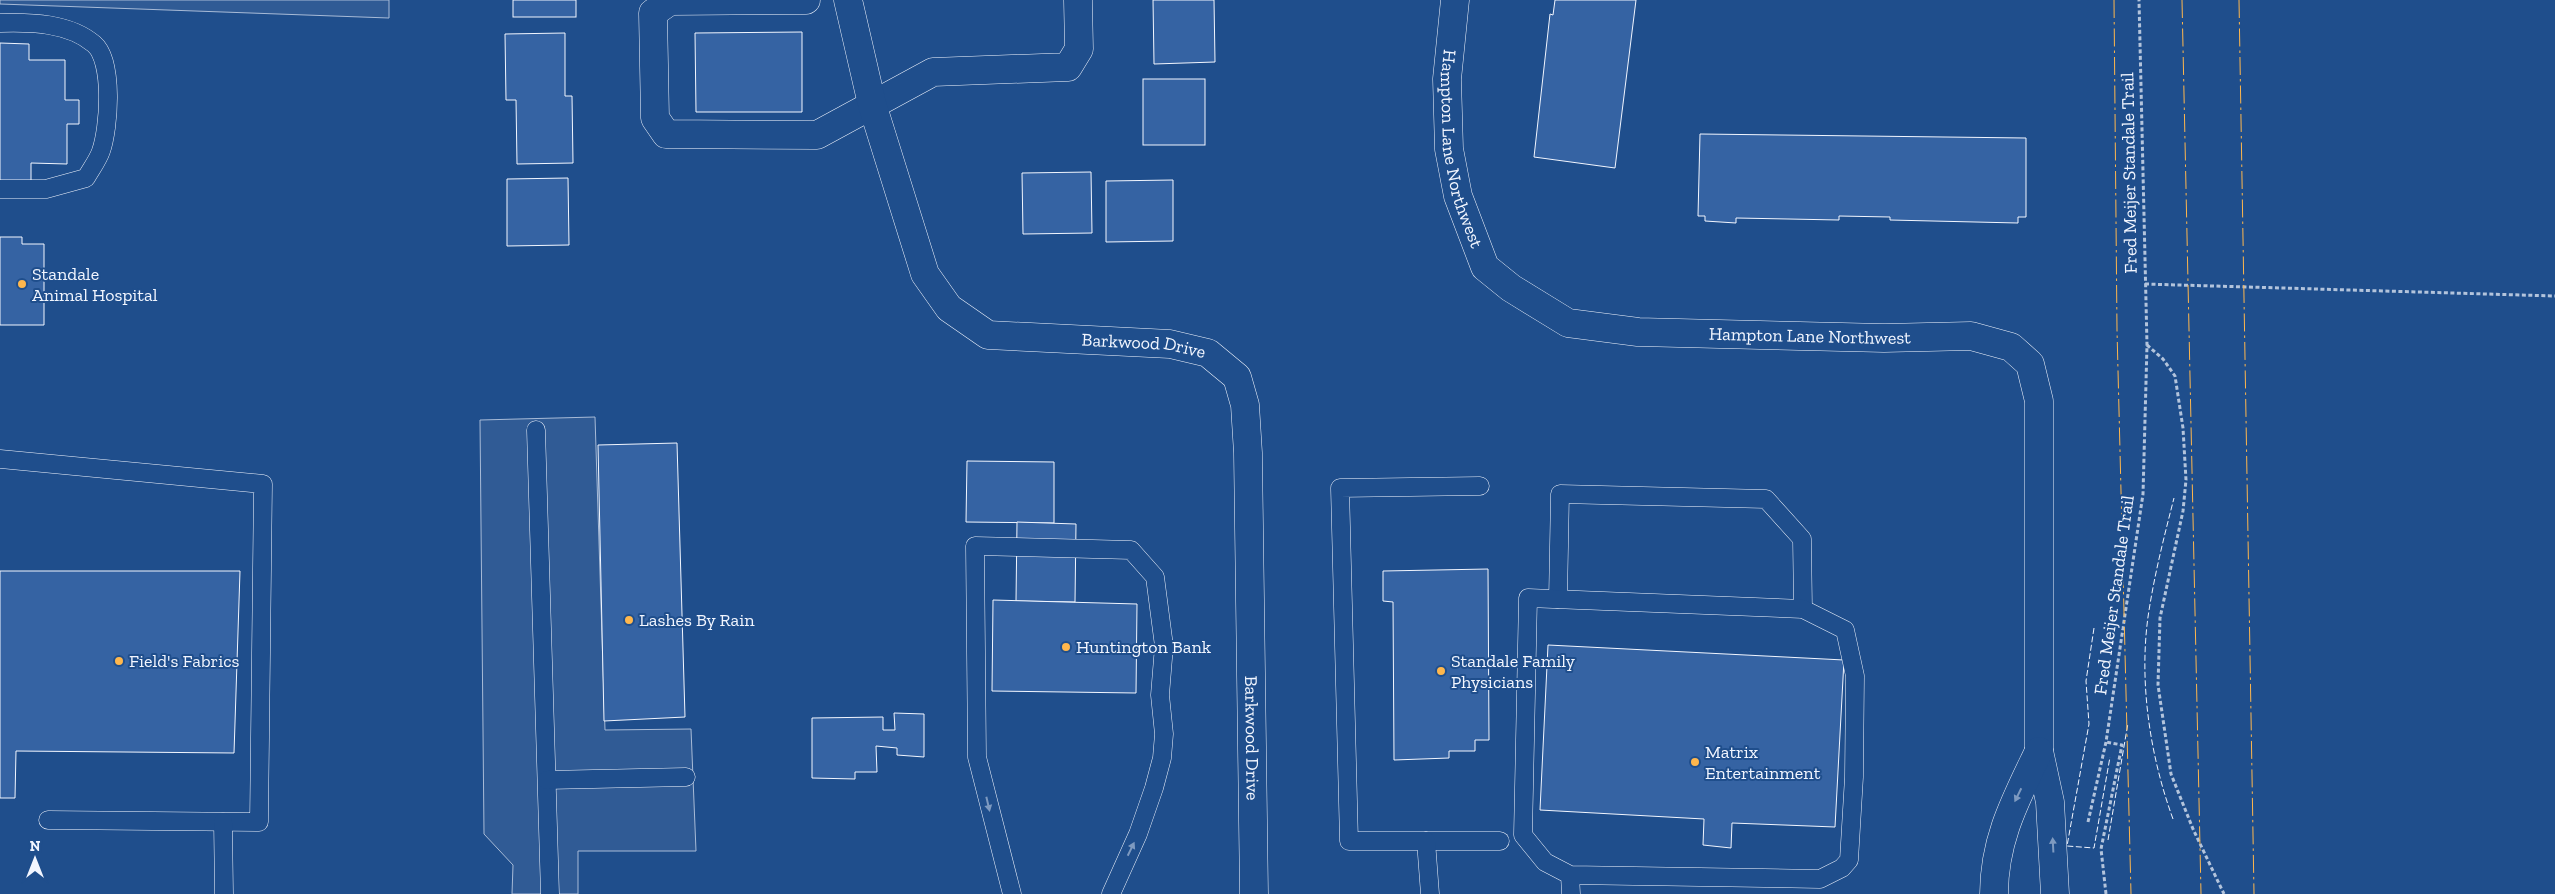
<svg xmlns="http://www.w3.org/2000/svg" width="2555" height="894" font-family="'Zilla Slab',serif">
	<rect width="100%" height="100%" fill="#1f4e8c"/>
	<!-- built -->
	<g fill="#305b95" stroke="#a8bbd7">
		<path d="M0,0H389V18L0,4Z"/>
		<path d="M595,417L605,730L691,729L696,851H578V894H512L513,865L484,834L480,420Z"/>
	</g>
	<!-- building -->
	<g fill="#3563a3" stroke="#f2f6ff">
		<rect x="513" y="0" width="63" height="17"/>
		<path d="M1153,0H1214L1215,62L1154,64Z"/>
		<path d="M1555,0H1636L1615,168L1534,157L1550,14L1553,15Z"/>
		<path d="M802,32V112H696L695,33Z"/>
		<path d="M565,33V96H572L573,163L517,164L516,100H506L505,34Z"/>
		<path d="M0,43L29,44V60H65V100H79V124H67V164L31,163V182H0Z"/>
		<rect x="1143" y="79" width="62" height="66"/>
		<path d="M1700,134L2026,138V217H2018V223L1890,220V217L1839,216V220L1736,218V223L1705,221V216H1698Z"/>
		<path d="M1091,172L1092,233L1023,234L1022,173Z"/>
		<path d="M568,178L569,245L507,246V179Z"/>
		<path d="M1173,180V241L1106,242V181Z"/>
		<path d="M0,237H22V244H44V325H0Z"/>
		<path d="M677,443L685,717L604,721L598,445Z"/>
		<path d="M967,461L1054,462V523L966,522Z"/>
		<path d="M1017,522L1076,524L1075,602L1016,601Z"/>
		<path d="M1488,569L1489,740H1475V751H1449V758L1394,760L1393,602L1383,601V571Z"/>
		<path d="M0,571H240L234,753L16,751L15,798H0Z"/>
		<path d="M993,600L1137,604L1136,693L992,691Z"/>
		<path d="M1548,645L1844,660L1835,827L1732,823L1731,848L1703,845L1704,819L1540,810Z"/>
		<path d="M894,713L924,714V757L897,755V748L876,746L877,772H855V779L812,778V718L883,717V730H895Z"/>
	</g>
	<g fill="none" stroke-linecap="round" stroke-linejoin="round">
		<defs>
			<g id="lane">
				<path d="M0,23C32,22 69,23 94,44C114,61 109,128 101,151C98,160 91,169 86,178L46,189H0"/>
				<path d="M536,430L550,894"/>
				<path d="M0,459L263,484L259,822L48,820"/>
				<path d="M1558,599L1560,494L1766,499L1802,539L1803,609"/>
				<path d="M547,780L686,777"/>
				<path d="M223,822L224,894"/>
				<path d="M1426,841H1500"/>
				<path d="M1570,875L1820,879L1842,868L1849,860L1854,777L1855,676L1845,630L1803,609L1528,598L1523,835L1545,862L1570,875L1571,894"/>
				<path d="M1012,894L977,757L975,546L1131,550L1155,577L1164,646L1160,695L1164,734L1162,758L1154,788L1138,834L1111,894"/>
				<path d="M1430,894L1426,841H1349L1340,488L1480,486"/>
			</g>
			<g id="street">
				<path d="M806,0L670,1L653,13L655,118L666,134L817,135L933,72L1068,67L1079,49L1078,0"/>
				<path id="s1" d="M848,0L872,104L925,274L949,308L988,335L1170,344L1208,353L1237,377L1245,405L1248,453L1254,894"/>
				<path id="s2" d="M1455,0L1447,79L1449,149L1458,196L1485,267L1511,288L1568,323L1638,332L1884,338L1971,336L2011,347L2030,364L2039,401V751L2050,802L2055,894"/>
				<path d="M1994,894C1994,839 2016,799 2039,751"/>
			</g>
		</defs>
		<!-- lane casing -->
		<use href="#lane" stroke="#f2f6ff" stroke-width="19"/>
		<!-- street casing -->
		<use href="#street" stroke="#f2f6ff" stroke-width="29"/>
		<!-- path -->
		<g stroke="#b3c4dc" stroke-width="3" stroke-dasharray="4 2.5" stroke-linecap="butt">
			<path d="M2145,284L2555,296"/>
			<path d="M2147,345L2163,359L2175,376L2183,428L2186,480L2183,511L2160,618L2158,685L2171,774L2193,829L2224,894"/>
			<path d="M2088,822L2106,742L2143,494L2147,345L2139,0"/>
			<path d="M2106,894L2101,849L2122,745L2106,742"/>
		</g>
		<!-- lane -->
		<use href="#lane" stroke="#1f4e8c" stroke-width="18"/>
		<!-- street -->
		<use href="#street" stroke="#1f4e8c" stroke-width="28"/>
		<!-- fence -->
		<g stroke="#f2f6ff" stroke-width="1" stroke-dasharray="6 2.5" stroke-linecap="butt">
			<path d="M2094,628L2086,681L2089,724L2067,846L2094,848L2110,757"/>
			<path d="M2173,819C2150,756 2139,683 2148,617C2154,576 2164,537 2174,498"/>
			<path d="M2108,840L2128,723"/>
		</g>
		<!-- power -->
		<g stroke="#ffb74d" stroke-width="1" stroke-dasharray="18 4 2.5 4" stroke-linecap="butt">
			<path d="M2114,0L2117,330L2131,894"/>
			<path d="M2182,0L2201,894"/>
			<path d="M2239,0L2254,894"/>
		</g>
	</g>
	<!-- one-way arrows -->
	<defs><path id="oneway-solid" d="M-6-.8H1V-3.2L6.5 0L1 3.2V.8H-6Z" transform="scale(1.25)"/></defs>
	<g fill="#7e9ac0">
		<use href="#oneway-solid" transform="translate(2018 795) rotate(116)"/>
		<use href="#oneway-solid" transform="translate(988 804) rotate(77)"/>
		<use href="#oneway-solid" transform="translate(2053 845) rotate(-93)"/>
		<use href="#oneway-solid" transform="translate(1131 849) rotate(-64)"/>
	</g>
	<!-- markers -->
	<g fill="#ffb74d" stroke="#1f4e8c" stroke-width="2">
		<circle cx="22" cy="284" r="5"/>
		<circle cx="629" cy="620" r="5"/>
		<circle cx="1066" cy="647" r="5"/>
		<circle cx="119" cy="661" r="5"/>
		<circle cx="1441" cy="671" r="5"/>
		<circle cx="1695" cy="762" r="5"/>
	</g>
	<g text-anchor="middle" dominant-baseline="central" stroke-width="4" stroke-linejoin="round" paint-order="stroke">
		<!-- street labels -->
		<g font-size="18" fill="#f2f6ff" stroke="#1f4e8c">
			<text stroke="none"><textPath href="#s2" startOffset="151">Hampton Lane Northwest</textPath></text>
			<text transform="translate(2129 173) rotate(-91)">Fred Meijer Standale Trail</text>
			<text stroke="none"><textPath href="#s2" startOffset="616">Hampton Lane Northwest</textPath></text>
			<text stroke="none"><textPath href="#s1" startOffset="530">Barkwood Drive</textPath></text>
			<text transform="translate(2114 595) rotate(-82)">Fred Meijer Standale Trail</text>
			<text stroke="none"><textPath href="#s1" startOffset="995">Barkwood Drive</textPath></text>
		</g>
		<!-- poi labels -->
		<g font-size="18" fill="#f2f6ff" stroke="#1f4e8c" text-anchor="start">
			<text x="32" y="274">Standale<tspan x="32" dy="21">Animal Hospital</tspan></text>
			<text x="639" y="620">Lashes By Rain</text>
			<text x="1076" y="647">Huntington Bank</text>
			<text x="129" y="661">Field's Fabrics</text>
			<text x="1451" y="661">Standale Family<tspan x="1451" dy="21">Physicians</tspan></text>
			<text x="1705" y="752">Matrix<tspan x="1705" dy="21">Entertainment</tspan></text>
		</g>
	</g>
	<!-- north arrow -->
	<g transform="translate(35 859)" stroke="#1f4e8c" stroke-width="4" paint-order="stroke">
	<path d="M0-4L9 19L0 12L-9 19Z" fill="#f2f6ff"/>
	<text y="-8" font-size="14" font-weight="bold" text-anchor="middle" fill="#f2f6ff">N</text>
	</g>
</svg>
